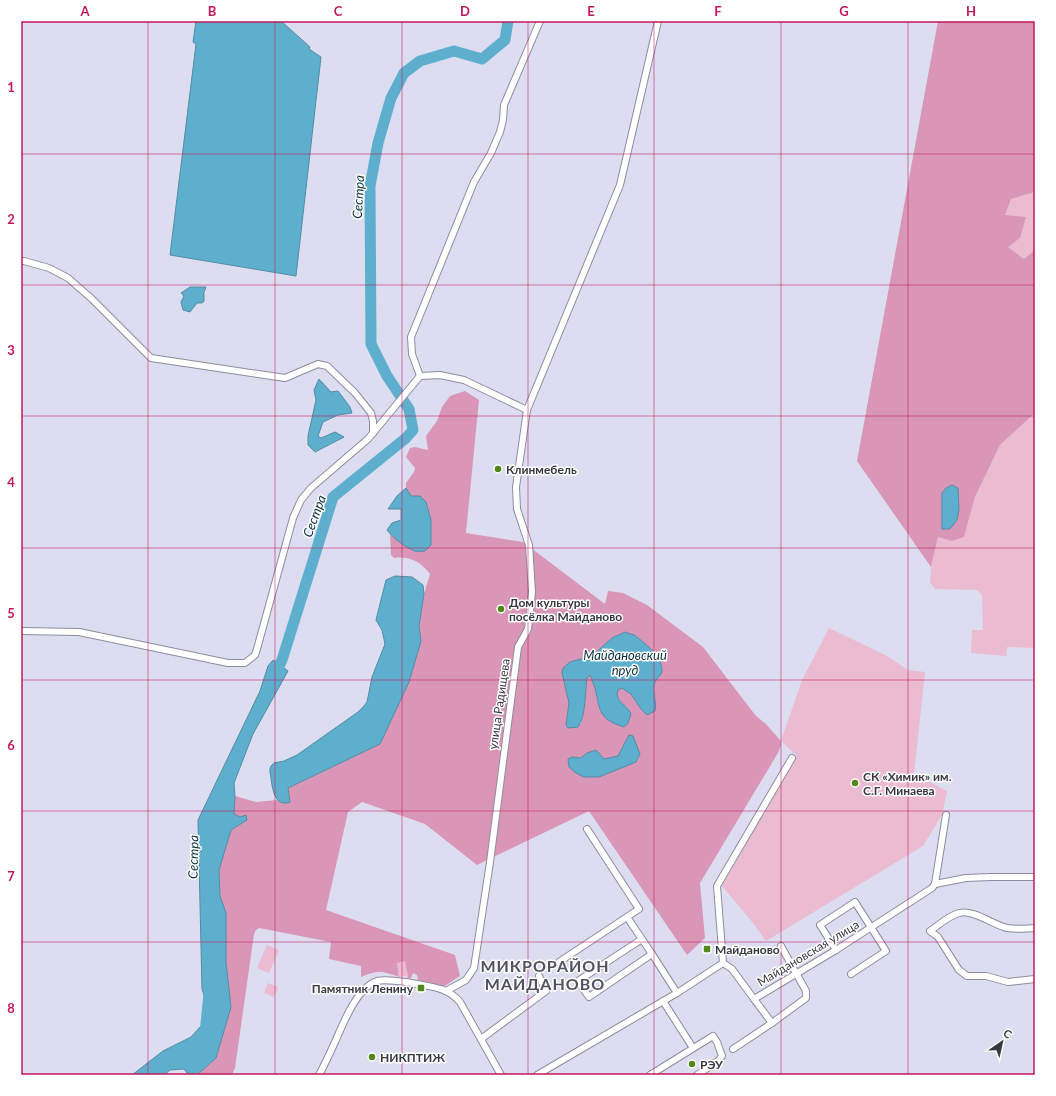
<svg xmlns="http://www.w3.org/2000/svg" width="1056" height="1096" font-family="Lato,sans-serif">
	<rect width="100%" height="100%" fill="#ddddf1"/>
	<!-- green -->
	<g fill="#ebbbd2">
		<path d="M1035,192V212H1032L1035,216V250L1024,259L1008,247L1005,215L1011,199Z"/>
		<path d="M1035,413V648L1007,647L1006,656L971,653L972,630H983L982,595L977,590L935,589L930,582L931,567L938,537L952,541L964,537L975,497L1000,445Z"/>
		<path d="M829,628L887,656L908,670L925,672L914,774L947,791L942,815L923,846L766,941L753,923L722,886L796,755L781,741L802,680Z"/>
		<path d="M267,945L279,950L269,973L257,968Z"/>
		<path d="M406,961L408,976L399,977L397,962Z"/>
		<path d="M268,983L278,987L274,997L264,993Z"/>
	</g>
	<!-- forest -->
	<g fill="#d996b7" fill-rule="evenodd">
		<path d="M938,21H1035V192L1011,199L1005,215L1026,217L1020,238L1008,247L1024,259L1035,250V413L1000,445L975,497L964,537L952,541L938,537L931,567L857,461Z"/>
		<path d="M465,391L479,400L466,533L523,542L605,604L608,591L623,593L647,605L703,647L756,716L766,724L781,741V745L778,753L700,883L705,938L687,955L589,811L477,865L425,824L362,802L348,812L326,910L455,955L460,976L443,987L418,980L417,975L413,973L411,978H407L408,976L405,961L397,963L399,977C382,971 378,970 361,977V966L329,959L331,942L259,928L256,930L254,934L235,1068L232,1075H197L216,1058L231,1007L226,963V913L220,896L219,870L231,830L240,817L234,814L235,796L256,802L277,800L283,803L290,802L288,788L380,744L421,641L419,626L424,594L430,574C421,562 410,556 394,558L391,555L390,534L407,547L411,496L406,488V483L414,472L415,468L406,457L410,448L415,447L428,450L426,436L437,421L442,407L450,396ZM625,632L655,680L654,695L656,706L641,709L631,694L622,688L618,689C615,699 622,703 629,709H601L597,701L596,693L590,675L587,678L583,713L581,724L566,725L569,703L570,662L592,656L612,638ZM618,756L569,767L572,757L604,759Z"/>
	</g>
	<!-- water -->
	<g fill="#5eafce" stroke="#538ba3">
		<path d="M196,21H281L310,47L309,49L321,57L296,276L170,255L196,44L193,42Z"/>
		<path d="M190,287H206L204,292V301L202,303H197L190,312L183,310L181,302L184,296L181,293Z"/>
		<path d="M319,379L331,392L338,391L350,407L352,413L338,415L323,422L318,436L321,438L335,432L344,437L315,452L308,445V436L316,400L314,390Z"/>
		<path d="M952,485L958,488L959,509L957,520L950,529H942V493L946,488Z"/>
		<path d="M406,488L411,496H420L426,502L431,520V545L425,551C422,551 418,552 415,551C406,548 392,537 387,530L392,523L401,520V509H388L397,496Z"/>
		<path d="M395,576L412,577L423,585L424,594L419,626L421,641L409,682L380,744L288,788L290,802C288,803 286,803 284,803C272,802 272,782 270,772V769L271,766L274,763L284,761L297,755L358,712L363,707L367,702L372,677L385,644L382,630L376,620L386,580Z"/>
		<path d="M625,632C627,633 631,634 634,635C639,638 656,653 659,658C660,661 662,667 662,670C662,676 655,678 654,686C653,695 657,703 655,711L647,715L641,709L631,694L622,688L618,690C614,702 627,704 631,714L628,723L624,727C618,725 612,723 607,719C599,713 598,702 596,693C595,687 592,681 590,675L587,678C585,691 586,717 578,727L568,728L566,725L569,703L562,673L563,668L570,662L592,656L612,638Z"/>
		<path d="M273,660L288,671L253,734L234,783L235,796L234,814L240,817L246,815L247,820L231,830L219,870L220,896L226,913V963L231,1007L216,1058L197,1075L187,1073L184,1069L170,1070L164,1075H132L163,1051L191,1037L210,1016L202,989L198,820L260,691L268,666Z"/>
		<path d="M629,735L633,736L640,754L636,762L599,777H584L576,773L569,767L568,759L572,757L581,758L587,753L596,750L604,759L618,756Z"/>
	</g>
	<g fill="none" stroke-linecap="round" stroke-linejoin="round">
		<!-- river -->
		<g stroke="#5eafce" stroke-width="11">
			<path d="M274,678L282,660L333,497L406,438L413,430L409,409L387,376L371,344L370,186L378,143L391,98L404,73L420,61L454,51L482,59L505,40L508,21"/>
			<path d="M205,1034L209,993"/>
		</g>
		<defs>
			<g id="minor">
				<path d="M21,261H24L49,268L68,278L92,299L151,358L285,378L318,364L327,366L355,393L371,413L373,421V433"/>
				<path d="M420,376L412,354L411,337L474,182L491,153L500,132L503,120L504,105L540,21"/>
				<path d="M21,631L79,632L228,663H245L255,655L257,649L293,518L301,500L311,488L368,439L420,376L440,375L464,380L527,410L620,185L658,21"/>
				<path d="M935,884L966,878L991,877H1035"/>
				<path d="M627,917L652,954L589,997L578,981L642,939"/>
				<path d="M1035,928C1026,929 1016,929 1007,928C993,925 973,909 959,913C948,916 939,925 930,931L938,937L959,970L967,976H986L1008,982L1035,979"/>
				<path d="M836,950L820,925L855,902L886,951L851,974"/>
				<path d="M652,954L677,993"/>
				<path d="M559,962L639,909L587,829"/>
				<path d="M723,963L732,969L754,999L836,950L932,888L935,884L946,815"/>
				<path d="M723,963L717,886L792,758"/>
				<path d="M446,991L466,980L474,968L490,862L518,647L528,629L532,592L529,545L517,509L516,487L527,410"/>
				<path d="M754,999L772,1023"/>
				<path d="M663,1001L693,1048"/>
				<path d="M481,1039L546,991L539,976"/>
				<path d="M733,1049L772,1023L806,998V991L781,946"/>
				<path d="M319,1075C325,1064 330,1053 335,1042C343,1024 357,987 377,981C385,979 408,982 417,984C434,987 448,988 460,1002L501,1075"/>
				<path d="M537,1075L677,993L723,963"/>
				<path d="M650,1075L713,1036L717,1042L722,1056L718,1061L697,1075"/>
			</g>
		</defs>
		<!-- minor casing -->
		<use href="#minor" stroke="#8d8c9f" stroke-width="8"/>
		<!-- minor -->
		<use href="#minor" stroke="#fff" stroke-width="6"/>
	</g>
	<!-- grid -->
	<path fill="none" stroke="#c2185b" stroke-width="1" stroke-opacity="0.55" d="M148,21V1075M275,21V1075M402,21V1075M528,21V1075M654,21V1075M781,21V1075M908,21V1075M21,154H1035M21,285H1035M21,416H1035M21,548H1035M21,680H1035M21,811H1035M21,942H1035"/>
	<!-- markers -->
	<g fill="#53861b" stroke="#fff" stroke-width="1.5">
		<circle cx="498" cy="469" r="4"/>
		<circle cx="501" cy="609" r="4"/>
		<circle cx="855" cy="783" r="4"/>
		<rect x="703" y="945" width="8" height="8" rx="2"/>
		<rect x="417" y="984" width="8" height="8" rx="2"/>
		<circle cx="372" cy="1057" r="4"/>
		<circle cx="692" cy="1064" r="4"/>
	</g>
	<g text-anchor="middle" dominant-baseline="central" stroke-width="3" stroke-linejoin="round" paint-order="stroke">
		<!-- poi labels -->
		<g font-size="12" font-weight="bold" fill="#383840" stroke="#fff" text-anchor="start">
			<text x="506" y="469">Клинмебель</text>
			<text x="509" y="602">Дом культуры<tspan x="509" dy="14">посёлка Майданово</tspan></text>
			<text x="863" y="776">СК «Химик» им.<tspan x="863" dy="14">С.Г. Минаева</tspan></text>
			<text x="715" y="949">Майданово</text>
			<text x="413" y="988" text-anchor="end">Памятник Ленину</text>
			<text x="380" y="1057">НИКПТИЖ</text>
			<text x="700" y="1064">РЭУ</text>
		</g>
		<!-- street labels -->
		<g font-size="12" fill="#383840" stroke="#fff">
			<text transform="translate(499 704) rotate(-82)">улица Радищева</text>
			<text transform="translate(808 953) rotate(-31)">Майдановская улица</text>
		</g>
		<!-- water labels -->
		<g font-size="13" font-style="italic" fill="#0b323f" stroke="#fff">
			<text transform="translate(358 197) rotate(-87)">Сестра</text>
			<text transform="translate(314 516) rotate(-70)">Сестра</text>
			<text x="625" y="655">Майдановский<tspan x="625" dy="15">пруд</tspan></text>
			<text transform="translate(193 857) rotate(-89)">Сестра</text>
		</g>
		<!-- district labels -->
		<g font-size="16" font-weight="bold" letter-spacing="1" fill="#525162" stroke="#fff">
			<text x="545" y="965">МИКРОРАЙОН<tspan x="545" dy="18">МАЙДАНОВО</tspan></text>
		</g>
	</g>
	<!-- border -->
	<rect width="1056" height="1096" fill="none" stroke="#ffffff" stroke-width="44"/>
	<!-- north arrow -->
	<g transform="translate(1002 1042) rotate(34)" stroke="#ffffff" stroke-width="3" paint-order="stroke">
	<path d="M0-3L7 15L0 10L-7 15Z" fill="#383840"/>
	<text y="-6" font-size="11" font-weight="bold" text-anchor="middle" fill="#383840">С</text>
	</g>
	<rect x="22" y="22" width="1012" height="1052" fill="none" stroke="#c2185b" stroke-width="1.5"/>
	<g font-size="13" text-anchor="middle" font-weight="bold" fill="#c2185b">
		<text x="85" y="16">A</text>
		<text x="212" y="16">B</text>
		<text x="338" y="16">C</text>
		<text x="465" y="16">D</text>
		<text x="591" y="16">E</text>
		<text x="718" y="16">F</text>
		<text x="844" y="16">G</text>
		<text x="971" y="16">H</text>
		<text x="11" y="92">1</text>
		<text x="11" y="224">2</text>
		<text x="11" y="355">3</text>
		<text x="11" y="487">4</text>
		<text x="11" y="618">5</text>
		<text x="11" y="750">6</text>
		<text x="11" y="881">7</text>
		<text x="11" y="1013">8</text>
	</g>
</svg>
